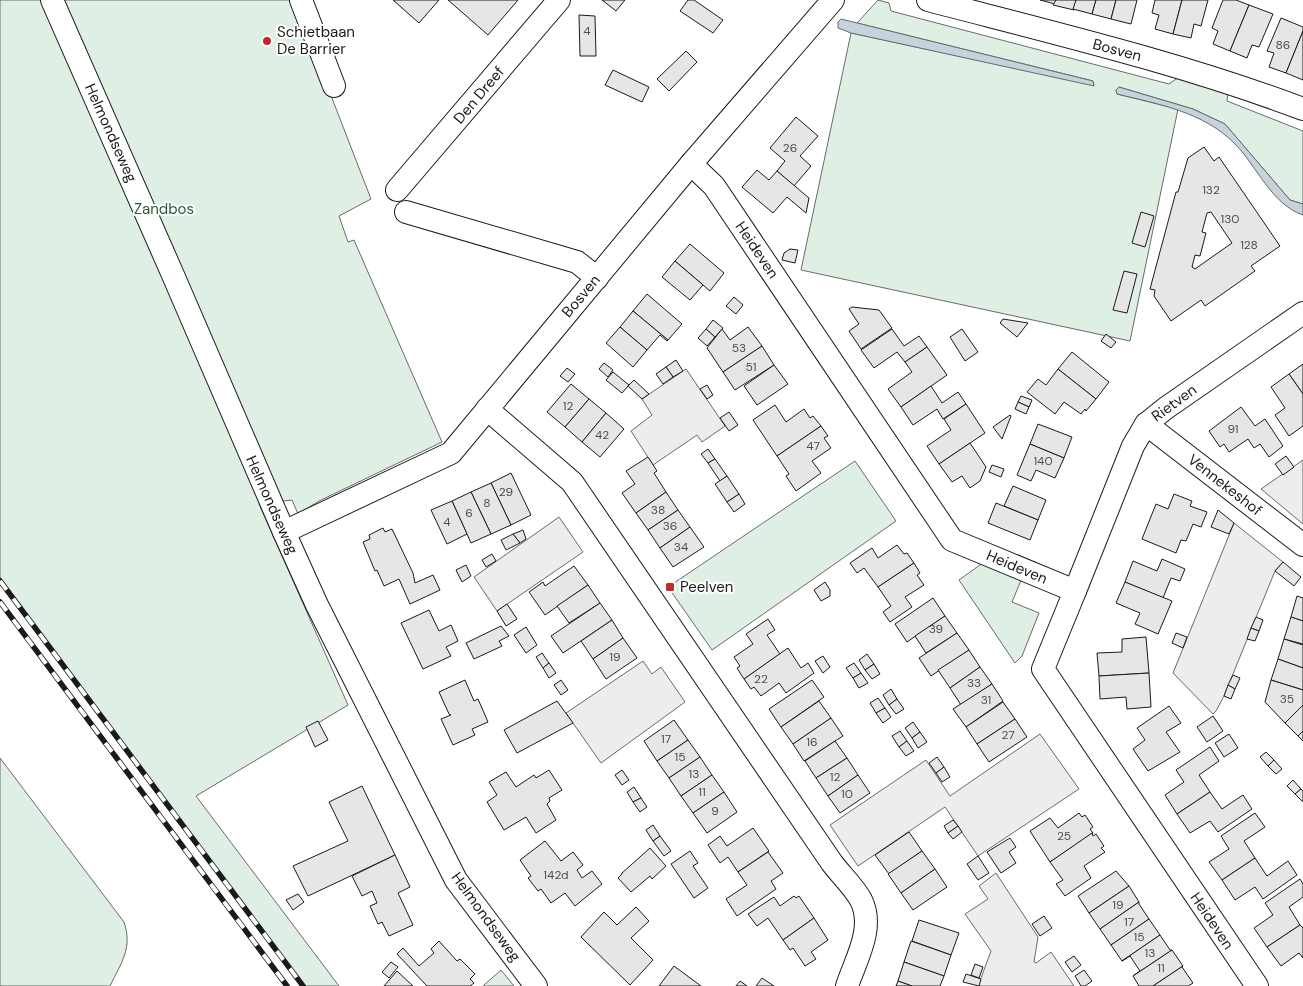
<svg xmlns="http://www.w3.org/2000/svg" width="1303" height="986" font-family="'DM Sans',sans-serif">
	<rect width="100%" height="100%" fill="#fff"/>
	<!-- green -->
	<g fill="#e0efe3" stroke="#6a6a6a">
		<path d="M0,0H294L371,199L339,216L348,242L354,240L442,442L319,501L298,514L292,500L259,504L348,705L196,796L339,986H303L0,577Z"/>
		<path d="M878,0L889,3L891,11L1169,84L1179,77L1228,92L1227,101L1303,131V204L1290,200L1225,124L1193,109L1119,87L1116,90L1117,94L1178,109L1130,341L801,270L851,33L1094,85L1093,81L857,23Z"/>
		<path d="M855,461L896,521L712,650L668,587Z"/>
		<path d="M984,562L1022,578L1012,602L1039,613L1022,656L1015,663L959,580Z"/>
		<path d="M0,758L124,922C133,948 121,963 110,986H0Z"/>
		<path d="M501,970L514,986H483Z"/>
	</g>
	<!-- parking -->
	<g fill="#ededed" stroke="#6a6a6a">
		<path d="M686,369L725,426L702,442L697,435L653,465L631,431L652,415L642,399Z"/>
		<path d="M1303,460V524L1261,489Z"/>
		<path d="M559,517L583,552L497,611L474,577Z"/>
		<path d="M1234,523L1283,562L1275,571L1224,696L1216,711L1213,714L1173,673Z"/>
		<path d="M643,661L652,674L661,667L685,702L601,763L566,713Z"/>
		<path d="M1040,734L1079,789L978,856L945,807L858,866L830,825L926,760L950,796Z"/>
		<path d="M996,873L1038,937L1034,962L1036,963L1051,952L1074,986H978L991,951L965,914L988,899L979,886Z"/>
	</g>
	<!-- water -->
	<g fill="#c6d2dc" stroke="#6a6a6a">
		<path d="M841,19L1093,81L1094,86L851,33L838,28V22Z"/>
		<path d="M1119,87L1193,109L1225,124L1290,200L1303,204V215C1271,204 1257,166 1235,144C1204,112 1158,104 1117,94L1116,90Z"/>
	</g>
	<!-- building -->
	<g fill="#e6e6e6" stroke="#1a1a1a" fill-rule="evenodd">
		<path d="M393,0H439L419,23Z"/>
		<path d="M448,0H518L488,35Z"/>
		<path d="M602,0H625L616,11Z"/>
		<path d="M688,0H694L723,20L713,33L680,11Z"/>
		<path d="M1040,0H1056L1055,4Z"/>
		<path d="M1056,0H1076L1074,10L1053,5Z"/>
		<path d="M1076,0H1096L1092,14L1073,9Z"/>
		<path d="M1096,0H1116L1111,19L1092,14Z"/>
		<path d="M1116,0H1137L1131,24L1111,19Z"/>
		<path d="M1155,0H1182L1173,34L1155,29L1159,15L1152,13Z"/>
		<path d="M1182,0H1208L1201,26L1194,24L1191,38L1173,34Z"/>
		<path d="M1223,0H1236L1249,5L1230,51L1213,44L1218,31L1212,28Z"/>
		<path d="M1249,5L1273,14L1259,47L1252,45L1247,58L1230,51Z"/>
		<path d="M579,15L595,16L596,56H580Z"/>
		<path d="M1281,18L1303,27V31L1286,73L1269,67L1274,53L1267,51Z"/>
		<path d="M1303,31V80L1286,73Z"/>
		<path d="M686,51L697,62L669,91L657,79Z"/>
		<path d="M613,70L649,87L642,102L605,85Z"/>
		<path d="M796,117L818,136L800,156L811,166L794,186L777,171L785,161L770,148Z"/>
		<path d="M1204,147L1214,161L1219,157L1280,246L1251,266L1255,271L1205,306L1201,300L1171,321L1154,296L1155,290L1150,289L1176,192H1178L1188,158ZM1211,212L1232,243L1195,269L1192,267L1195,255L1200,256L1206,233L1202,232L1207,213Z"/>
		<path d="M757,170L769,180L777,171L809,198L806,213L787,197L773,213L742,187Z"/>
		<path d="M1141,212L1154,216L1145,247L1132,243Z"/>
		<path d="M690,244L724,273L710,291L675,261Z"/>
		<path d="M790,249L798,250L795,263L782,260L784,253Z"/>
		<path d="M675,261L703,285L690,300L662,277Z"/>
		<path d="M1124,271L1137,274L1127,313L1113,310Z"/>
		<path d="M647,294L682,324L668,340L633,311Z"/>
		<path d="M734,297L743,305L736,314L726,306Z"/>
		<path d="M852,307L879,310L892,328L861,349L849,331L859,324L849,309Z"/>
		<path d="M633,311L668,340L667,341L660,335L647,350L620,327Z"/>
		<path d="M1003,319L1028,323L1017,337L1000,323Z"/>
		<path d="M713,320L723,328L715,337L706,329Z"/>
		<path d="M620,327L647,350L633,367L606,343Z"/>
		<path d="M748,327L762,346L723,372L707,348L722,329L730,340Z"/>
		<path d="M706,329L715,337L707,346L698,338Z"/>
		<path d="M892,329L904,346L919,336L927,347L905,362L897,352L874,368L861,350Z"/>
		<path d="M962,329L978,352L965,361L950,337Z"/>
		<path d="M1106,334L1116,342L1111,348L1101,341Z"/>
		<path d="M762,346L774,365L735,390L723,372Z"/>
		<path d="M927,347L947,375L901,407L888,389L912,372L905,362Z"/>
		<path d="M1072,352L1109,382L1096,399L1058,369Z"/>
		<path d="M676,360L683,371L673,377L666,367Z"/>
		<path d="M604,363L613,370L608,377L599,369Z"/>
		<path d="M1303,364V394L1289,374Z"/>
		<path d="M774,365L788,384L757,405L744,386Z"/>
		<path d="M666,367L673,377L663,384L656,374Z"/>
		<path d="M567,368L575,374L568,382L560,376Z"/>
		<path d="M1058,369L1096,399L1086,411L1085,409L1081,414L1064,402L1055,414L1027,392L1038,379L1046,385Z"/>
		<path d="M613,372L629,385L622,393L606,380Z"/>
		<path d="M1289,374L1303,394V426L1289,436L1275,415L1285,408L1271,387Z"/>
		<path d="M634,380L649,394L642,399L628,386Z"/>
		<path d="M571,384L589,399L565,427L547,412Z"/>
		<path d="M707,385L713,395L707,399L700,389Z"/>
		<path d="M931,386L942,403L958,392L966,404L943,419L937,409L913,425L901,407Z"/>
		<path d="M1021,396L1032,400L1029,407L1018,402Z"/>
		<path d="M589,399L606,413L582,442L565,427Z"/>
		<path d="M1018,402L1029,407L1026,414L1015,409Z"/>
		<path d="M966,404L985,433L939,464L927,446L951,430L944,419Z"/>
		<path d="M775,405L786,422L804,409L810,418L813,416L821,426L777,456L753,420Z"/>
		<path d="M1241,407L1255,426L1265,419L1283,446L1269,457L1260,444L1254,448L1248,439L1229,452L1224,444L1220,447L1209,431Z"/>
		<path d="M729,412L738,425L729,431L720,418Z"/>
		<path d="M606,413L624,429L600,457L582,442Z"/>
		<path d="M1010,415L1011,416L1002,439L993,427Z"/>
		<path d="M1038,424L1072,437L1064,458L1030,444Z"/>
		<path d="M821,426L828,436L824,438L831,448L812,461L821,473L796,491L786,476L789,474L777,456Z"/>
		<path d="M970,443L986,467L980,481L970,488L962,476L952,482L939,464Z"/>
		<path d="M1030,444L1064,458L1055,478L1036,470L1031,481L1017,475Z"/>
		<path d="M708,449L715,459L708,463L701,454Z"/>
		<path d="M1286,456L1294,467L1283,475L1275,464Z"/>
		<path d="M648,457L657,471L654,473L666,492L636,513L622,493L635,484L626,471Z"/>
		<path d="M715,459L727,476L720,481L708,463Z"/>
		<path d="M992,465L1004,469L1001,477L989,472Z"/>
		<path d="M511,473L531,515L511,525L491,483Z"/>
		<path d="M727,476L739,494L727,502L715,484Z"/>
		<path d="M491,483L511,525L491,534L471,492Z"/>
		<path d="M1013,486L1046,500L1038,520L1004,506Z"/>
		<path d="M471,492L491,534L471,543L452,501Z"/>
		<path d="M666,492L678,510L648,530L636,513Z"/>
		<path d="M739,494L745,504L734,512L727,502Z"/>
		<path d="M1174,494L1192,501L1190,506L1207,512L1201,527L1193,524L1186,541L1181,540L1176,553L1142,539L1156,504L1168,509Z"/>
		<path d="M452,501L467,534L447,544L431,510Z"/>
		<path d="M996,503L1038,520L1030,540L988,523Z"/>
		<path d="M678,510L690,527L660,548L648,530Z"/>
		<path d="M1218,510L1234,523L1229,534L1211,527Z"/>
		<path d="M690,527L704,547L673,567L660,548Z"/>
		<path d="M383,528L385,532L392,529L413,573L415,583L433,575L440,590L410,604L399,579L384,586L377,570L375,571L363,542L370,539L369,535Z"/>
		<path d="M523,530L526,539L520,543L513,534Z"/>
		<path d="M513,534L520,543L506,550L501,540Z"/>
		<path d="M897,545L904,554L907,553L914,563L878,587L864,568L857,573L850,563L872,548L878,558Z"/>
		<path d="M492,554L496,561L486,567L482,560Z"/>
		<path d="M1162,559L1185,569L1180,581L1171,578L1163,598L1125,582L1133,561L1157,571Z"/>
		<path d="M1283,562L1301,577L1294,586L1275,571Z"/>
		<path d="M914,563L920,573L917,575L924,585L905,597L912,607L890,622L883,612L891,606L878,587Z"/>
		<path d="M466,565L471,576L462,582L456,570Z"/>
		<path d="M574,566L588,585L545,615L529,592L543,582L545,586Z"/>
		<path d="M825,582L830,590V596L821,601L814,590Z"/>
		<path d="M1125,582L1172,601L1158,634L1135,624L1140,613L1116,603Z"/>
		<path d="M588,585L600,603L569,623L557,606Z"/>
		<path d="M1297,596L1303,598V621L1291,617Z"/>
		<path d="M933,598L945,616L907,642L895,624Z"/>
		<path d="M600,603L612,620L563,653L551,636Z"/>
		<path d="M507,604L517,619L506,626L497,611Z"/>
		<path d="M429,610L439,631L451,625L458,641L446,647L451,656L423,669L401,623Z"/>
		<path d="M945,616L957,633L926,653L915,636Z"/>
		<path d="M1256,617L1263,620L1259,631L1251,628Z"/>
		<path d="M1291,617L1303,621V644L1284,639Z"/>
		<path d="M768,619L775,630L767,635L780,654L744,679L737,668L740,666L734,657L753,644L746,634Z"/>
		<path d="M612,620L623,638L593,659L581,641Z"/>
		<path d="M501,626L509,636L499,641L502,646L474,659L466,643Z"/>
		<path d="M526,627L537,645L526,653L514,635Z"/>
		<path d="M1251,628L1259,631L1255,641L1247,639Z"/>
		<path d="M957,633L969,650L931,676L919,658Z"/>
		<path d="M1176,633L1187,637L1183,648L1172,643Z"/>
		<path d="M1146,637L1149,673L1099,676L1097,653L1122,652V639Z"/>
		<path d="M623,638L637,658L606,679L593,659Z"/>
		<path d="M1284,639L1303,645V668L1278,659Z"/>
		<path d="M788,648L801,668L808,663L814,673L786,693L779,683L761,696L754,687L751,689L744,679Z"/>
		<path d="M969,650L980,667L950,688L938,670Z"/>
		<path d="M542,653L549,663L543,668L536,657Z"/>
		<path d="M867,654L874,664L865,670L859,660Z"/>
		<path d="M823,656L830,667L823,673L815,661Z"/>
		<path d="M1278,659L1303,668V690L1271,680Z"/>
		<path d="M549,663L556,673L549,678L543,668Z"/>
		<path d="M854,663L861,673L853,678L846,668Z"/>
		<path d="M874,664L880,674L872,679L865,670Z"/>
		<path d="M980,667L992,684L961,705L950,688Z"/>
		<path d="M861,673L868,683L859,688L853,678Z"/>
		<path d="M1149,673L1151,707L1127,709L1126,697L1100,699L1099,676Z"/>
		<path d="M1233,675L1240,678L1235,689L1228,685Z"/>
		<path d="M465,680L474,701L478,699L488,722L472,729L475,735L453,745L441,719L451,715L449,714L439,692Z"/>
		<path d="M561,680L568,690L561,695L554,685Z"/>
		<path d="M812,680L824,697L781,727L769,709Z"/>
		<path d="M1271,680L1303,690V705L1285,723L1265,702Z"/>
		<path d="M992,684L1003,701L966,727L953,709Z"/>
		<path d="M1228,685L1235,689L1231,699L1224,696Z"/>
		<path d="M891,689L897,699L889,705L883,695Z"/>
		<path d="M878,698L885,708L876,713L870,703Z"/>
		<path d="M897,699L904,709L896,714L889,705Z"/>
		<path d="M557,701L573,723L517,753L504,730Z"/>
		<path d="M819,701L831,718L793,744L781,727Z"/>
		<path d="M1003,702L1015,719L977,744L966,727Z"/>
		<path d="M1303,705V731L1298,736L1285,723Z"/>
		<path d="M1169,706L1181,723L1166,732L1180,752L1148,771L1133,749L1145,740L1137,728Z"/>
		<path d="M885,708L891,717L883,723L876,713Z"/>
		<path d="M1213,716L1223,731L1207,742L1197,727Z"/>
		<path d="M831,718L843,736L804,761L793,744Z"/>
		<path d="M1015,719L1027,737L989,762L977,744Z"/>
		<path d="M674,720L688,740L657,761L644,741Z"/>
		<path d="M318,721L328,740L315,747L306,727Z"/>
		<path d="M913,722L920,732L912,738L905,728Z"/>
		<path d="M900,731L907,741L899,747L892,736Z"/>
		<path d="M1303,731V741L1298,736Z"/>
		<path d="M920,732L927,742L918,748L912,738Z"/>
		<path d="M1229,734L1238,748L1224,757L1215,743Z"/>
		<path d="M688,740L700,757L669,778L657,761Z"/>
		<path d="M835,741L847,758L816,778L805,761Z"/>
		<path d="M907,741L914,751L906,756L899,747Z"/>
		<path d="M1210,747L1219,761L1199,775L1210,792L1177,814L1165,795L1184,782L1176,770Z"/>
		<path d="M1266,752L1274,760L1268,766L1260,757Z"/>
		<path d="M700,757L712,775L681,796L669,778Z"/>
		<path d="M937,757L944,767L936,773L929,763Z"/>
		<path d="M847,758L858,775L828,796L816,778Z"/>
		<path d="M1274,760L1282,769L1276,774L1268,766Z"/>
		<path d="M944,767L950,777L942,782L936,773Z"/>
		<path d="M549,770L562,790L549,798L550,801L547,804L556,820L536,833L526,817L504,830L487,802L497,795L489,782L506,772L516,787L534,775L536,778Z"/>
		<path d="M622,770L629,780L622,785L615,775Z"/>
		<path d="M712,775L724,792L693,813L681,796Z"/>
		<path d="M858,775L870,793L840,813L828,796Z"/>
		<path d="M1293,780L1301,789L1295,794L1287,786Z"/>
		<path d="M362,786L395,855L308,896L293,866L348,841L329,802Z"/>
		<path d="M634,787L641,798L633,802L627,792Z"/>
		<path d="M1301,789L1303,791V802L1295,794Z"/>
		<path d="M724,792L737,812L707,833L693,813Z"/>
		<path d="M1210,792L1222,809L1243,795L1252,809L1218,832L1210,821L1190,833L1177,814Z"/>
		<path d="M641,798L647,807L640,812L633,802Z"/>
		<path d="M1079,813L1082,817L1085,815L1093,827L1090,829L1093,833L1050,862L1030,831L1050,818L1058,828Z"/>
		<path d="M1255,813L1265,827L1244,841L1255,858L1222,880L1209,862L1229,849L1221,836Z"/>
		<path d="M953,820L958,826L948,833L944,826Z"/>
		<path d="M653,825L660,836L653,841L646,830Z"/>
		<path d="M958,826L962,832L953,839L948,833Z"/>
		<path d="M753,828L769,851L738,872L728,857L720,863L708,845L720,836L727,846Z"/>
		<path d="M909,832L922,851L889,874L875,855Z"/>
		<path d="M1092,833L1093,836L1096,834L1104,846L1101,848L1105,852L1084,866L1091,878L1065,896L1056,884L1063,880L1050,862Z"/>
		<path d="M660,836L671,851L664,856L653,841Z"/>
		<path d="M1010,838L1016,847L1009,852L1016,863L1001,873L987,852Z"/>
		<path d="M545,841L561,861L573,852L583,865L577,870L582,878L592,871L602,884L575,906L565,893L551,903L541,889L538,891L528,878L531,876L520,860Z"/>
		<path d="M650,848L666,866L652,879L650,876L631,892L618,878L622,874V873Z"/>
		<path d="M690,851L698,863L693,866L708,888L694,898L671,864Z"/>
		<path d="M922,851L935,869L901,893L888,874Z"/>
		<path d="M768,852L783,873L771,881L776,889L737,916L726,899L747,885L738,872Z"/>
		<path d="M395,855L410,887L398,893L413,925L389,936L382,922L378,924L370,906L377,903L372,891L362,896L352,876Z"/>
		<path d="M978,856L989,873L978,880L967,864Z"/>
		<path d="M1255,858L1267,876L1288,861L1297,875L1263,899L1255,887L1235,900L1222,880Z"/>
		<path d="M935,869L947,887L913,910L901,893Z"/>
		<path d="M1116,871L1129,886L1089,913L1078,896Z"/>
		<path d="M1300,879L1303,884V897L1289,907L1300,925L1267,947L1254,928L1273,915L1265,903Z"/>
		<path d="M1129,886L1139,902L1100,929L1089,913Z"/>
		<path d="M298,894L304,902L293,910L286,900Z"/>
		<path d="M794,896L796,898L799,896L814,918L783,940L768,918L757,926L748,914L774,897L780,906Z"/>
		<path d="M1139,902V904L1149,919L1111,945L1100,929Z"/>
		<path d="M636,907L649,921L631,938L653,960L630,985L581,937L604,912L617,925Z"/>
		<path d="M1044,916L1052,928L1040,936L1032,924Z"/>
		<path d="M814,918L828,940L811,952L816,959L805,966L793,948L790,950L783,940Z"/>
		<path d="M1149,919L1160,935L1122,961L1111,945Z"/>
		<path d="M919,920L959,933L951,955L912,941Z"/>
		<path d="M1300,925L1303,928V958L1299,953L1281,966L1267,947Z"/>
		<path d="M1160,935L1170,950H1172L1133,976L1140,971L1130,956L1122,961Z"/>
		<path d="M439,941L457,961L460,959L475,974L470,979L474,983L470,986H427L397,954L403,948L419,966L434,953L431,949Z"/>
		<path d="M911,941L951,955L944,976L904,962Z"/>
		<path d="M1172,950L1183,966L1153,986H1139L1133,976Z"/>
		<path d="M1074,956L1081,965L1072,972L1065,962Z"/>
		<path d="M391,962L398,967L389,978L382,972Z"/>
		<path d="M904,962L944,976L940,986H912L898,981Z"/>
		<path d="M975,964L983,967L979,978L971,975Z"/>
		<path d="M674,966L701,986H659Z"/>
		<path d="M1183,966L1182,967L1193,983L1188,986H1153Z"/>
		<path d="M1084,970L1092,981L1085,986H1081L1075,976Z"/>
		<path d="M397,971L413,986H384Z"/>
		<path d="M966,974L981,979L979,986L963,982Z"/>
		<path d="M762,978L774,986H756Z"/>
		<path d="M740,981L747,986H736Z"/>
		<path d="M898,981L912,986H896Z"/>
	</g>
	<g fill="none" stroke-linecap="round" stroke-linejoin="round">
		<defs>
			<g id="street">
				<path d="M52,0L173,275L284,532L317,605L456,880L536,986"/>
				<path d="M301,0L334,86"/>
				<path d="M928,0C1054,33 1181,63 1303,109"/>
				<path d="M691,164L714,186L952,540L1075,591L1043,669L1257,986"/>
				<path d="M397,190L559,0"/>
				<path d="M406,212L577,262L597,278"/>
				<path d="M487,409L572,482L832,863C841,875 854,887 861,900C875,928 856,959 847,986"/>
				<path d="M1146,424L1303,545"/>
				<path d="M284,532L451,453L691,164L833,0"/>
				<path d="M1075,591L1133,446L1146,424L1166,408L1303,313"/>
			</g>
		</defs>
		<!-- street casing -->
		<use href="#street" stroke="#1a1a1a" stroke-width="24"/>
		<!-- street -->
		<use href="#street" stroke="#fff" stroke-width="22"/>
		<defs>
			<g id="rail">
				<path d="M0,581L303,986"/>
				<path d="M0,602L287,986"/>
			</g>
		</defs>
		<!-- rail casing -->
		<use href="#rail" stroke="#1a1a1a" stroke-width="5.5"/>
		<!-- rail -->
		<use href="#rail" stroke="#fff" stroke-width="4" stroke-dasharray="11" stroke-linecap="butt"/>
	</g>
	<!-- markers -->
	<g fill="#c62828" stroke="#fff" stroke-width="2">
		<circle cx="267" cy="41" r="5"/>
		<rect x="665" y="582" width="10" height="10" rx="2.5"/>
	</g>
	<g text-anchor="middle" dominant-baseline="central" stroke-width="4" stroke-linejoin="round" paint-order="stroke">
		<!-- number labels -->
		<g font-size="12" fill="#4d4d4d">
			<text x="587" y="31">4</text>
			<text x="1283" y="45">86</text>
			<text x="790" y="148">26</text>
			<text x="1211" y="190">132</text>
			<text x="1230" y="219">130</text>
			<text x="1249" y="245">128</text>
			<text x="739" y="348">53</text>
			<text x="751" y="367">51</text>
			<text x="568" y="406">12</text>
			<text x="1233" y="429">91</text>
			<text x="602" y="435">42</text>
			<text x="813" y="446">47</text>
			<text x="1043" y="461">140</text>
			<text x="506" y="492">29</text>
			<text x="487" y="503">8</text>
			<text x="658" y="510">38</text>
			<text x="469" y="513">6</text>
			<text x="447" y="522">4</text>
			<text x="670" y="526">36</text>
			<text x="681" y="547">34</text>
			<text x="936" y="629">39</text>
			<text x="615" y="657">19</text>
			<text x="761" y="679">22</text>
			<text x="974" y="683">33</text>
			<text x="1287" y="699">35</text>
			<text x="986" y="700">31</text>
			<text x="1008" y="735">27</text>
			<text x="666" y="739">17</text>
			<text x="812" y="742">16</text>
			<text x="680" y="757">15</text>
			<text x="694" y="774">13</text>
			<text x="835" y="777">12</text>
			<text x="702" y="792">11</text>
			<text x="847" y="794">10</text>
			<text x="715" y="811">9</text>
			<text x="1064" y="836">25</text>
			<text x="556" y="875">142d</text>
			<text x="1118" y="905">19</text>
			<text x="1129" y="922">17</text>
			<text x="1139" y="937">15</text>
			<text x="1150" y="953">13</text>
			<text x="1161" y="968">11</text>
		</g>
		<!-- poi labels -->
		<g font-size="15" fill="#1a1a1a" stroke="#fff" text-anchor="start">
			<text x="277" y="32">Schietbaan<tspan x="277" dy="17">De Barrier</tspan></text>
			<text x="680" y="587">Peelven</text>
		</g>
		<!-- street labels -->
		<g font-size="15" fill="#1a1a1a" stroke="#fff">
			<text transform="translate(1117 50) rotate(15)">Bosven</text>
			<text transform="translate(479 95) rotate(-50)">Den Dreef</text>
			<text transform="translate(111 133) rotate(66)">Helmondseweg</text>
			<text transform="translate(757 250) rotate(56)">Heideven</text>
			<text transform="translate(581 296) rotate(-50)">Bosven</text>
			<text transform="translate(1174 403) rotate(-36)">Rietven</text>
			<text transform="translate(1225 485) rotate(38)">Vennekeshof</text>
			<text transform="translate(272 505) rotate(66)">Helmondseweg</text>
			<text transform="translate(1017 567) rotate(23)">Heideven</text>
			<text transform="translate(486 917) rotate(54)">Helmondseweg</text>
			<text transform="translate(1212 921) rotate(56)">Heideven</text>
		</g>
		<!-- park labels -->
		<g font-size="15" fill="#2b5a34" stroke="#fff">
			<text x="164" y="209">Zandbos</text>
		</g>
	</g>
</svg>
